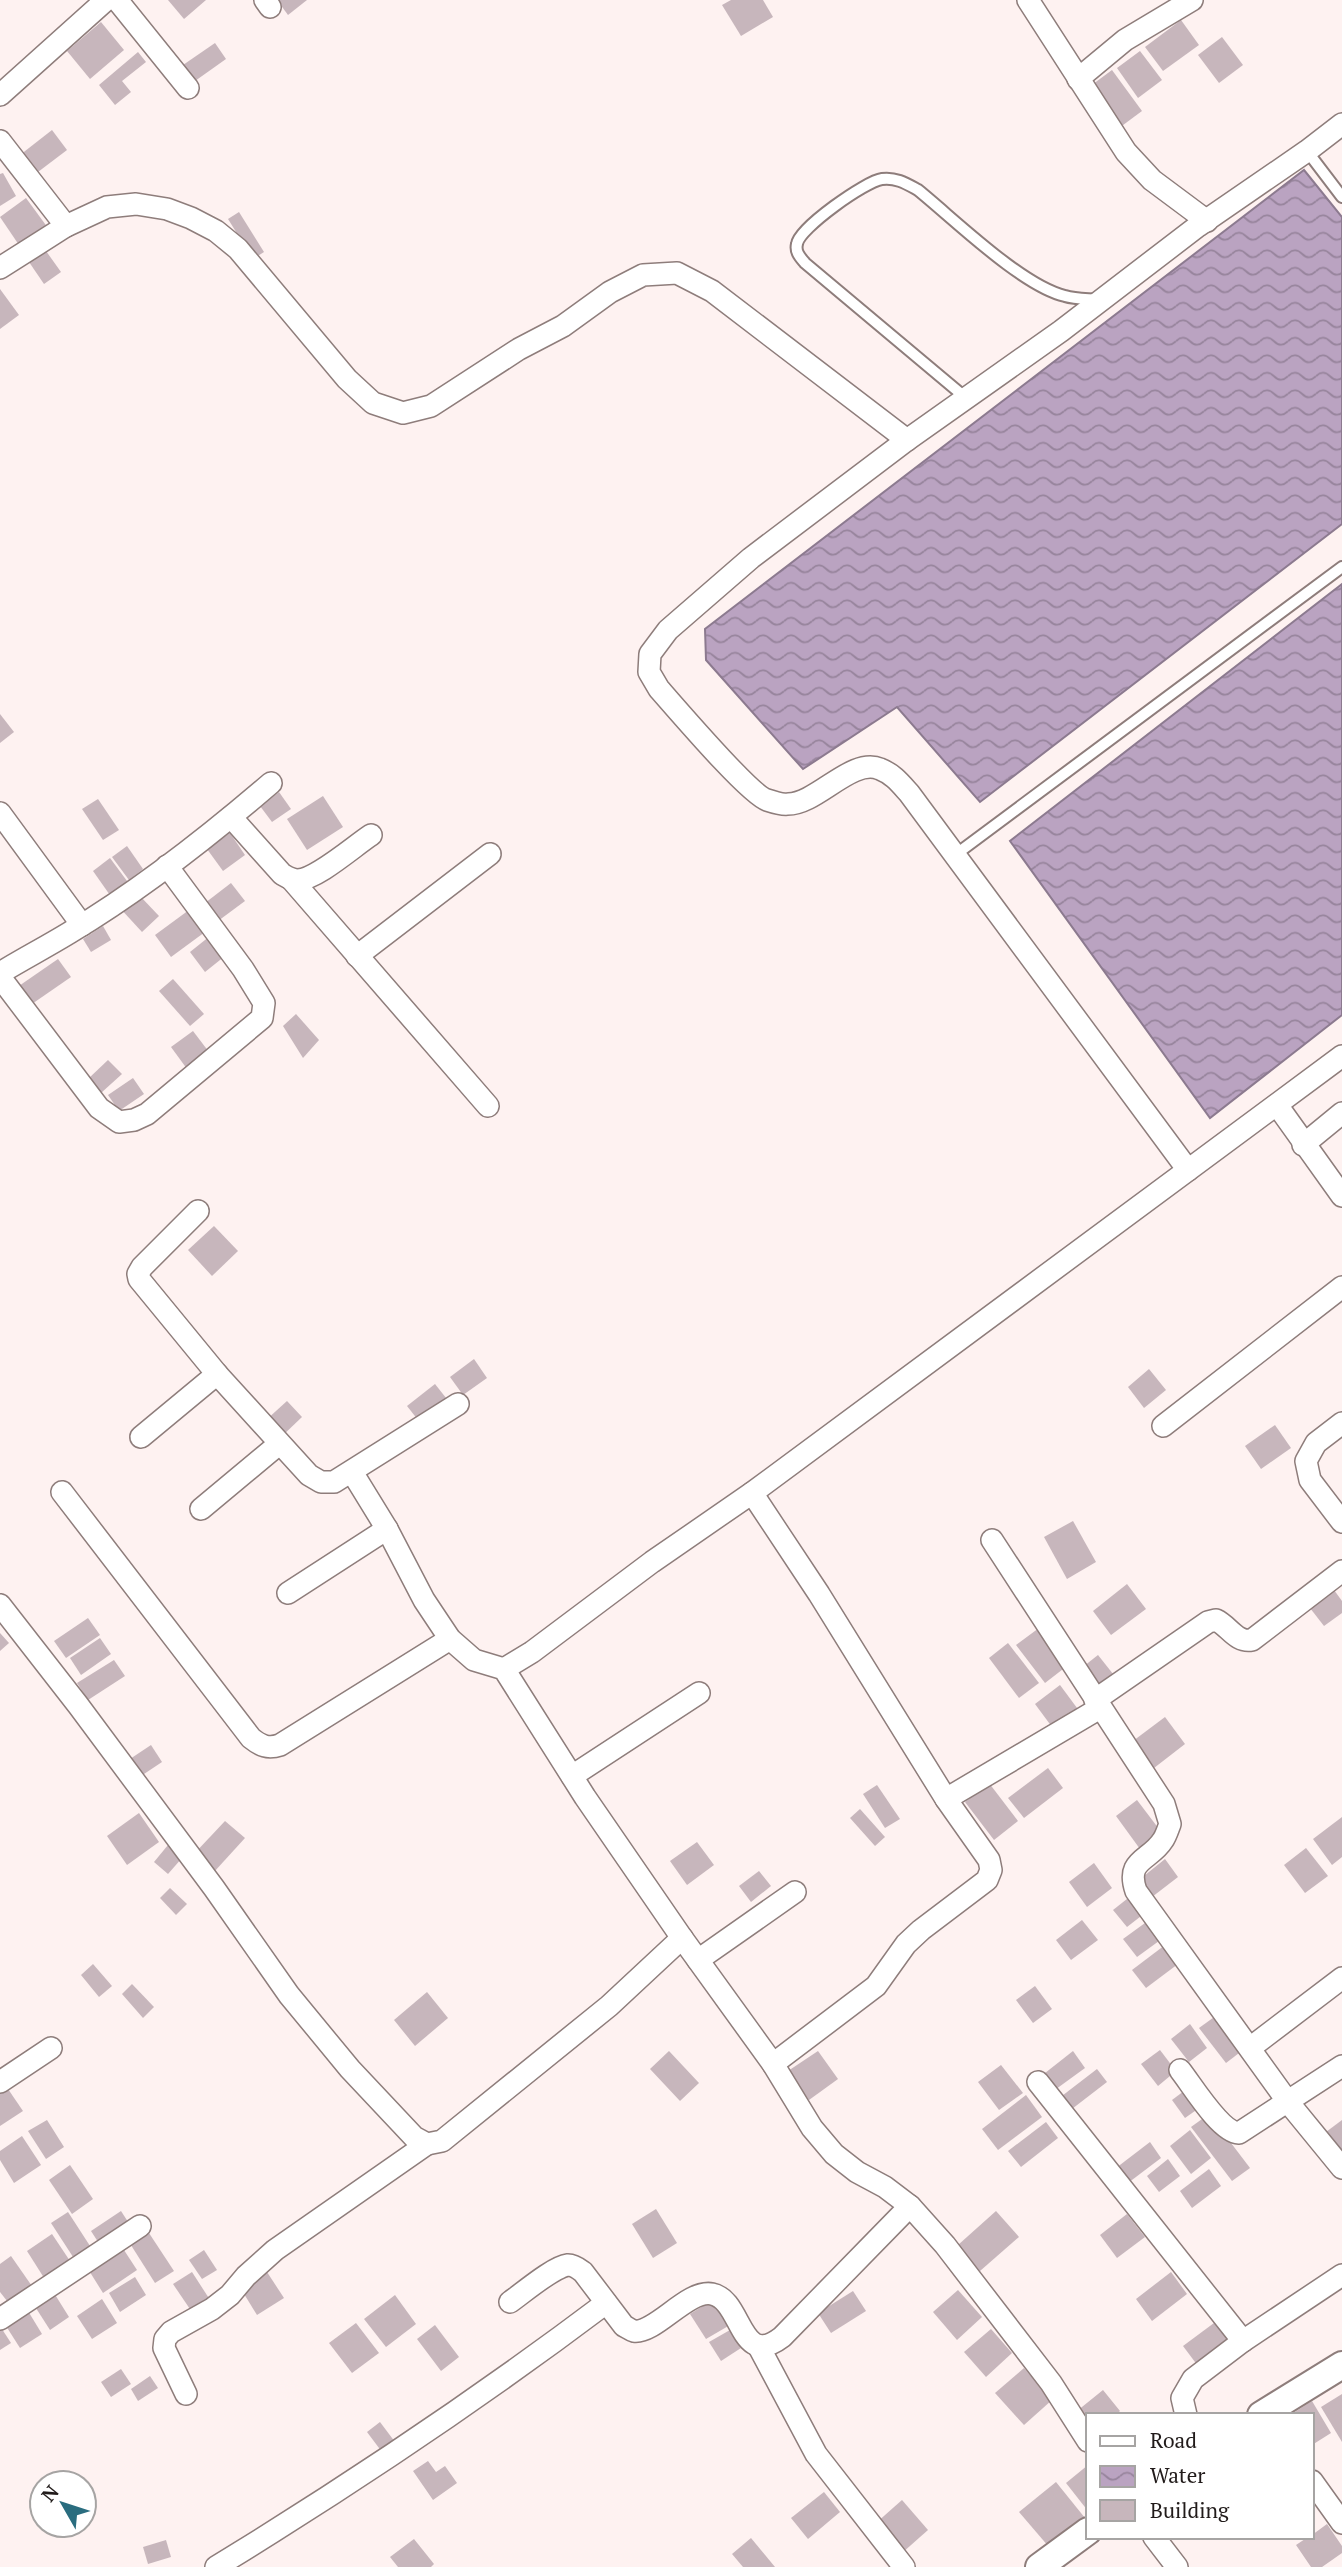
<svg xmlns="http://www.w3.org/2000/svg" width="1342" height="2567" font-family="'PT Serif',serif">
	<defs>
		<pattern id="water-waves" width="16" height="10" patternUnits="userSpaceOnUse" patternTransform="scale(1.75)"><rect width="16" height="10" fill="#baa3c1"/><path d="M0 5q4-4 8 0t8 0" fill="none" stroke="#97849c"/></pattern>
	</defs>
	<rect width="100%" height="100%" fill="#fef2f1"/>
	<!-- water -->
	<g fill="url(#water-waves)" stroke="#8c7a8f" stroke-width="2">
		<path d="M1304,170L1342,217V524L980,802L897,707L803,769L706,660L705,629Z"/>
		<path d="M1342,584V1015L1210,1118L1010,841Z"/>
	</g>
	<!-- building -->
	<g fill="#c7b6bc">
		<path d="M168,0H206L184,19Z"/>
		<path d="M277,0H307L288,15Z"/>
		<path d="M731,0H763L773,17L741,36L722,5Z"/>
		<path d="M1181,20L1199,45L1163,71L1145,47Z"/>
		<path d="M101,22L124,50L90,79L67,51Z"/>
		<path d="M1222,37L1243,65L1219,83L1198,55Z"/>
		<path d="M215,43L226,59L195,81L183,65Z"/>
		<path d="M1140,51L1162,80L1138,98L1117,68Z"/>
		<path d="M138,52L146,62L122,81L131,92L115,105L99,85Z"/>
		<path d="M1112,70L1142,111L1115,131L1085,90Z"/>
		<path d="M52,130L67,150L34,175L20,155Z"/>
		<path d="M3,173L16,196L0,206V174Z"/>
		<path d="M26,198L48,228L21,248L0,217Z"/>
		<path d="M239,212L264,252L253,259L228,219Z"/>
		<path d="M46,251L61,272L44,284L29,262Z"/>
		<path d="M0,289L19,315L0,329Z"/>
		<path d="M0,714L14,732L0,743Z"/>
		<path d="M279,792L291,809L272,822L260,806Z"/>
		<path d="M323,796L343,827L307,850L287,819Z"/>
		<path d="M98,799L119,830L103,840L82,809Z"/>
		<path d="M230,833L245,855L223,871L207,849Z"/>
		<path d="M127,846L143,869L129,880L112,857Z"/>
		<path d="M110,858L130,885L112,898L93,871Z"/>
		<path d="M231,883L245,901L218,921L205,903Z"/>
		<path d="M140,896L159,916L142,932L119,907Z"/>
		<path d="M189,910L205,932L171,957L155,935Z"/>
		<path d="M103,926L111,940L91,952L83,939Z"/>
		<path d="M210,936L225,956L205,972L190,952Z"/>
		<path d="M58,959L71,977L29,1006L16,988Z"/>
		<path d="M173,979L204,1014L190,1026L159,991Z"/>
		<path d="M296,1014L319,1040L303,1058L283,1026Z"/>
		<path d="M193,1031L212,1056L190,1073L171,1047Z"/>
		<path d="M108,1060L122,1074L101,1093L88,1079Z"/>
		<path d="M133,1078L144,1094L119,1111L108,1095Z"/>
		<path d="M214,1226L238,1251L212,1276L188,1250Z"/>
		<path d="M474,1359L487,1378L463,1395L450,1377Z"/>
		<path d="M1149,1369L1166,1390L1144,1408L1128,1387Z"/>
		<path d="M435,1384L450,1403L422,1425L407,1406Z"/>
		<path d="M287,1401L302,1417L280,1438L265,1421Z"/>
		<path d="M1275,1425L1291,1448L1261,1469L1245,1446Z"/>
		<path d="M1073,1521L1096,1562L1067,1579L1044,1537Z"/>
		<path d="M1127,1584L1146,1609L1111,1635L1093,1611Z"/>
		<path d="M1334,1590L1342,1601V1613L1324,1626L1310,1608Z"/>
		<path d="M88,1618L100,1635L66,1658L54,1641Z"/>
		<path d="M1039,1628L1067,1666L1045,1683L1016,1645Z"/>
		<path d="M0,1633L9,1643L0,1651Z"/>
		<path d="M100,1638L111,1654L81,1675L70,1658Z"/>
		<path d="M1008,1643L1039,1683L1019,1698L989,1658Z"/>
		<path d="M1098,1655L1117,1679L1097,1694L1079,1670Z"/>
		<path d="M114,1660L125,1676L88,1700L77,1683Z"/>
		<path d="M1060,1685L1080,1712L1055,1731L1035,1704Z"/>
		<path d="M1165,1717L1185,1744L1154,1768L1133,1741Z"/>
		<path d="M151,1745L162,1762L138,1778L127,1761Z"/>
		<path d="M1048,1768L1063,1788L1024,1818L1008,1798Z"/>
		<path d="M989,1783L1018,1821L994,1840L965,1802Z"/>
		<path d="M877,1785L900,1819L885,1828L863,1794Z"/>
		<path d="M1137,1800L1162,1833L1140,1849L1116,1816Z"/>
		<path d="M860,1809L885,1837L875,1846L850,1818Z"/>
		<path d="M139,1813L159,1842L127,1865L107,1836Z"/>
		<path d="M1342,1817V1857L1332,1865L1313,1839Z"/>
		<path d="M225,1821L245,1838L214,1872L194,1854Z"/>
		<path d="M697,1842L714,1865L687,1885L670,1861Z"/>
		<path d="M168,1845L182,1858L168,1874L154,1862Z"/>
		<path d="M1306,1848L1328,1876L1305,1893L1284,1865Z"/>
		<path d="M1165,1859L1178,1877L1152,1897L1139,1880Z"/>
		<path d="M1094,1863L1112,1888L1087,1907L1069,1882Z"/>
		<path d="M759,1871L771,1886L751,1902L739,1886Z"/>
		<path d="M170,1888L187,1904L176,1915L160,1898Z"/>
		<path d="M1132,1895L1145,1913L1127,1927L1113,1910Z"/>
		<path d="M1082,1920L1098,1940L1071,1960L1056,1940Z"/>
		<path d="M1145,1923L1159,1941L1137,1957L1123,1939Z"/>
		<path d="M1169,1942L1182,1961L1146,1988L1132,1970Z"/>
		<path d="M93,1964L112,1986L99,1997L81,1975Z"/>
		<path d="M132,1984L154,2007L143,2018L122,1994Z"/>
		<path d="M1035,1986L1052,2009L1033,2023L1016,2000Z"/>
		<path d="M427,1992L448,2018L415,2046L394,2020Z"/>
		<path d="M1217,2015L1243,2050L1226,2063L1199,2028Z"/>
		<path d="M1190,2024L1207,2048L1189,2062L1171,2039Z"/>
		<path d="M1160,2050L1176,2071L1158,2086L1141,2064Z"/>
		<path d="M669,2051L699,2083L680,2101L650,2069Z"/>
		<path d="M818,2051L838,2079L809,2100L788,2071Z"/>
		<path d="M1073,2051L1085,2068L1052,2092L1040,2077Z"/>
		<path d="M1001,2065L1023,2093L999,2110L978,2082Z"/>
		<path d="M1097,2069L1107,2082L1068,2112L1058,2099Z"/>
		<path d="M1188,2088L1202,2106L1185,2118L1172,2100Z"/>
		<path d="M8,2089L23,2111L0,2126V2094Z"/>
		<path d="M1026,2095L1042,2117L998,2150L982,2129Z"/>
		<path d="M1209,2114L1250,2168L1232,2181L1191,2127Z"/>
		<path d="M47,2120L64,2147L46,2159L28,2131Z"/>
		<path d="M1342,2120V2162L1322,2135Z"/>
		<path d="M1046,2122L1058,2138L1021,2167L1008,2151Z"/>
		<path d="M1190,2130L1211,2158L1191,2174L1170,2146Z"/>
		<path d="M22,2136L41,2165L14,2183L0,2160V2151Z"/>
		<path d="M1150,2142L1161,2158L1128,2183L1116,2168Z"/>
		<path d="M1168,2159L1180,2176L1159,2192L1147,2176Z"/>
		<path d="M70,2165L93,2199L72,2214L49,2180Z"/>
		<path d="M1209,2169L1221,2186L1192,2208L1180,2191Z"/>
		<path d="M656,2209L677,2243L653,2258L632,2224Z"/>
		<path d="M121,2211L132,2228L102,2248L91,2231Z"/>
		<path d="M996,2211L1019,2237L980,2271L958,2245Z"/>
		<path d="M68,2212L92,2249L75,2260L51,2223Z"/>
		<path d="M1127,2214L1145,2237L1117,2258L1100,2235Z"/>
		<path d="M147,2230L174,2271L155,2283L129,2242Z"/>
		<path d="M52,2234L72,2264L46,2281L27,2251Z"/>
		<path d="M122,2247L137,2270L103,2293L88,2269Z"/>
		<path d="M204,2250L217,2270L202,2279L189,2260Z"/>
		<path d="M11,2256L34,2289L11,2306L0,2292V2264Z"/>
		<path d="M192,2272L212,2303L194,2315L173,2284Z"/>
		<path d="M267,2272L284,2298L257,2315L241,2289Z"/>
		<path d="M1171,2272L1187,2294L1152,2321L1136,2299Z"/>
		<path d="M135,2277L146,2295L120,2312L109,2293Z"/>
		<path d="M958,2290L982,2317L957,2340L933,2312Z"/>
		<path d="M853,2291L866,2311L831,2333L818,2313Z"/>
		<path d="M54,2293L69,2317L50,2330L34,2305Z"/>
		<path d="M395,2295L416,2324L386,2347L364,2319Z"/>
		<path d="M102,2299L117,2323L92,2339L77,2316Z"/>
		<path d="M714,2299L730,2325L706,2339L690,2314Z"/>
		<path d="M28,2311L42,2334L20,2348L6,2326Z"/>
		<path d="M356,2323L379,2353L352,2373L329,2343Z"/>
		<path d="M1214,2323L1229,2342L1198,2366L1183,2346Z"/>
		<path d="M435,2325L459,2357L441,2371L417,2339Z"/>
		<path d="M0,2326L11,2343L0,2350Z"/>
		<path d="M991,2329L1012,2353L986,2377L964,2352Z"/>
		<path d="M730,2330L741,2348L721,2361L709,2342Z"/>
		<path d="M1024,2368L1052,2400L1024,2425L995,2393Z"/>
		<path d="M121,2369L131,2384L111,2397L101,2382Z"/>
		<path d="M150,2376L158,2388L138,2401L131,2389Z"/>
		<path d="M1103,2390L1120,2411L1116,2415H1088V2425L1077,2411Z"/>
		<path d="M1342,2394V2442L1321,2407Z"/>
		<path d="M1312,2401L1331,2433L1312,2445V2415H1290Z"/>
		<path d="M380,2422L398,2446L385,2456L367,2432Z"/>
		<path d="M428,2461L436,2472L445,2466L457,2483L433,2500L413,2471Z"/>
		<path d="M1088,2465V2511L1066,2483Z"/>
		<path d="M1056,2482L1085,2518L1049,2547L1019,2512Z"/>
		<path d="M824,2492L840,2512L808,2539L791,2518Z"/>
		<path d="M902,2500L928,2530L902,2553L876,2523Z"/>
		<path d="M1327,2524L1342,2546V2553L1322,2567H1311L1296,2545L1308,2537H1312V2535Z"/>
		<path d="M751,2538L775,2567H743L732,2554Z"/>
		<path d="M414,2539L434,2564L431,2567H398L390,2557Z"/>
		<path d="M166,2540L171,2557L148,2564L143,2547Z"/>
	</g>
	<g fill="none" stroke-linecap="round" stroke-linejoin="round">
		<defs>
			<g id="service">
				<path d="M1307,151L1342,197"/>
				<path d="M966,398L805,263C800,257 795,252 797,244C799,228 866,181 882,179C896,177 907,184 918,190C954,219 1022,286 1065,296C1075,299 1087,299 1097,300"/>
				<path d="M955,855L1342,567"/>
			</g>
			<g id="minor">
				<path d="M117,0L188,88"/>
				<path d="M265,0L270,7"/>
				<path d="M1028,0L1126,152L1152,180L1207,221"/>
				<path d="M1078,79L1125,40L1192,0"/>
				<path d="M0,95L106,0"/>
				<path d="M0,141L66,226"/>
				<path d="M0,268L66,226L107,207L136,204L167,209L191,218L216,231L238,249L347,379L373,403L403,413L431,406L519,349L563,326L610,292L643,275L677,273L712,291L907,440"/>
				<path d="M0,813L82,925"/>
				<path d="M231,817L282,874C287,877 291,880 298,880C317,879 354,846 371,835"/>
				<path d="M291,879L488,1106"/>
				<path d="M357,956L490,854"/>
				<path d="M0,973C23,959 46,947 69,933C141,890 207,838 271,783"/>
				<path d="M0,977L99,1108L119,1122L134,1120L147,1114L262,1018L264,1003L243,969L167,866"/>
				<path d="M1277,1105L1342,1196"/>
				<path d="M1303,1145L1342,1113"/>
				<path d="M1188,1170L909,793C900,783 893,774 880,769C852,757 817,804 788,804C782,805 773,802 767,800C749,794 676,708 659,689L649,672L650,654L668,630L751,558L907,440L1061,331L1198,226L1307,151L1342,124"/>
				<path d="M198,1211L142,1267L138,1274L139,1279L217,1374L309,1475L321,1482H334L458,1404"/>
				<path d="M1342,1423L1316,1443L1306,1461L1310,1480L1342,1522"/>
				<path d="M1163,1426L1342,1287"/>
				<path d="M141,1437L217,1374"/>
				<path d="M352,1472L387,1529L424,1600L450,1639L474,1660L504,1669L585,1797L682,1938L773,2064L812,2128L834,2154L857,2172L885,2187L910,2206L945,2245L1051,2383L1088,2441"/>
				<path d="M62,1492L251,1738C261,1746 268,1749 280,1745L450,1639"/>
				<path d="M752,1493L819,1594L946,1799L989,1860L991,1870L987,1880L921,1930L906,1944L876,1986L773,2064"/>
				<path d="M201,1509L279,1444"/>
				<path d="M992,1540L1164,1804L1170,1824C1168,1829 1166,1836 1163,1840C1150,1861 1125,1859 1136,1891L1288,2102L1342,2168"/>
				<path d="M288,1593L387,1529"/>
				<path d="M0,1605L78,1705L214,1888L289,1995L350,2069L414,2137L427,2144L442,2141L609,2006L682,1938"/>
				<path d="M504,1669L532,1652L652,1562L752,1493L1342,1056"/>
				<path d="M1095,1700L1208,1622L1216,1620C1229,1626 1236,1643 1252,1640L1342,1571"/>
				<path d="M572,1776L699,1693"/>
				<path d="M946,1799L1100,1708"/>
				<path d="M698,1960L795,1892"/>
				<path d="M1250,2048L1342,1978"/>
				<path d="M1180,2070C1192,2085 1220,2132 1239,2133L1342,2066"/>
				<path d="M0,2082L51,2048"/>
				<path d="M1038,2082L1243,2341L1193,2379L1182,2398L1186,2415"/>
				<path d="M510,2302C523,2293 553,2267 568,2265C574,2265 579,2269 583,2272L624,2326C627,2327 630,2330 634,2331C655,2334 688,2289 712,2294C743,2300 739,2370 782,2337L910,2206"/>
				<path d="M0,2319L140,2226"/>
				<path d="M1243,2341L1342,2275"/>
				<path d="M759,2347L816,2454L904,2567"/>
				<path d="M186,2394L164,2348L165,2339L171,2332L212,2309L230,2295L246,2276L275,2250L427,2144"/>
				<path d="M1312,2481L1342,2523"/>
				<path d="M1154,2537L1177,2567"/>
				<path d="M216,2567C350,2485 480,2398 606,2303"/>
			</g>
			<g id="tertiary">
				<path d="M1261,2415L1342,2365"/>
				<path d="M1039,2567L1088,2531"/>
			</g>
		</defs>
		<!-- service casing -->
		<use href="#service" stroke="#8e7d7b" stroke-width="14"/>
		<!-- minor casing -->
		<use href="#minor" stroke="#8e7d7b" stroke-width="24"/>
		<!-- tertiary casing -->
		<use href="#tertiary" stroke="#8e7d7b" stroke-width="30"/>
		<!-- service -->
		<use href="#service" stroke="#fff" stroke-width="10"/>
		<!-- minor -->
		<use href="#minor" stroke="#fff" stroke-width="21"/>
		<!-- tertiary -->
		<use href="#tertiary" stroke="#fff" stroke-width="26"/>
	</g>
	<!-- legend -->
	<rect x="1086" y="2413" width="228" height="126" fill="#ffffff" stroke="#a6a4a3" stroke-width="2"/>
	<rect x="1100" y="2436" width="35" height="10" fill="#ffffff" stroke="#a6a4a3" stroke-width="2"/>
	<text x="1150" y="2448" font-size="21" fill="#211b1a">Road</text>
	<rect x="1100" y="2466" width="35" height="21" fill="url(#water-waves)" stroke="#a6a4a3" stroke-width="2"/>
	<text x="1150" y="2483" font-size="21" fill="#211b1a">Water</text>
	<rect x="1100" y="2500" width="35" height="21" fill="#c7b6bc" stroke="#a6a4a3" stroke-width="2"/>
	<text x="1150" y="2518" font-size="21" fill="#211b1a">Building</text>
	<!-- north arrow -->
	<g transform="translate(63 2504) rotate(309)"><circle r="33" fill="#ffffff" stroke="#a6a4a3" stroke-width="2"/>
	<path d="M0-5L12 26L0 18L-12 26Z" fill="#2a6d7f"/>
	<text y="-10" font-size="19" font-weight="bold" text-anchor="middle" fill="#211b1a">N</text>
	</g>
</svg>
